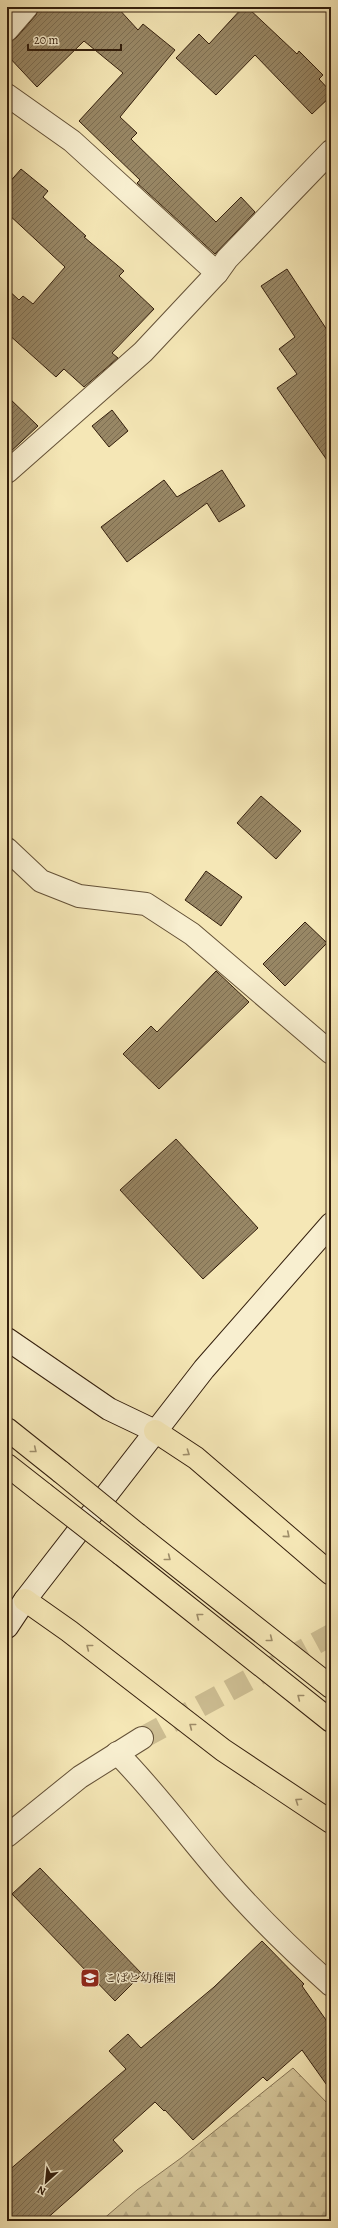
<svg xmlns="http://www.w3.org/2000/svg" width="338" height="2228" font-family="Alegreya,'Noto Serif JP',serif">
	<defs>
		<pattern id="forest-firs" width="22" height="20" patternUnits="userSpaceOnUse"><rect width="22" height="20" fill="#d4c599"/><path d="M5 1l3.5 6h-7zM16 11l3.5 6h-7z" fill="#b7a983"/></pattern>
		<pattern id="building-hatch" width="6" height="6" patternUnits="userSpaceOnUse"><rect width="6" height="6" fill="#988765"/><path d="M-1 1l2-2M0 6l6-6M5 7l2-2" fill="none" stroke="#7d6e52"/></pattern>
	</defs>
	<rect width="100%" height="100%" fill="#f5e7b6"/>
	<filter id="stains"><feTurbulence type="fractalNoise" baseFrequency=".005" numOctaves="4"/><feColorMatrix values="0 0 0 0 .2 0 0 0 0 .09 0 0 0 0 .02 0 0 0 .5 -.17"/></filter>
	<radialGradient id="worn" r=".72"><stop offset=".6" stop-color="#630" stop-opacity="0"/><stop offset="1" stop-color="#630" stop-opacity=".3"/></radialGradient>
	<!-- forest -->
	<path fill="url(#forest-firs)" stroke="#847253" d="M293,2068L331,2107V2221H101L137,2190L181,2158Z"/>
	<!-- building -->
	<g fill="url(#building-hatch)" stroke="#341f0d">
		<path d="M39,7H117L138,30L143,24L175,50L120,117L137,133L131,139L216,222L241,197L255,212L215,254L137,183L140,180L79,121L123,73L84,41L37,87L7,55V42L16,38L36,15Z"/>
		<path d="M243,7H247L297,54L299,51L323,75L319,79L331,92V96L312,114L255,55L216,95L176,58L199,34L209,44Z"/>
		<path d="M21,169L48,191L43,197L86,236L84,237L124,271L119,276L154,309L112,353L118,358L84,387L64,369L56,377L7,333V289L19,300L23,296L33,304L65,267L7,213V185Z"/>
		<path d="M287,269L331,336V466L277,388L297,374L279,349L295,337L261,286Z"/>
		<path d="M7,396L38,426L7,455Z"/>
		<path d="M112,410L128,431L109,447L92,426Z"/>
		<path d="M222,470L245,506L219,522L207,503L127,562L101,527L164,480L177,497Z"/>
		<path d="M261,796L301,831L276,859L237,823Z"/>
		<path d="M206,871L242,897L221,926L185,900Z"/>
		<path d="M305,922L327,943L285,986L263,964Z"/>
		<path d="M216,971L249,1002L159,1089L123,1054L151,1026L157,1032Z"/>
		<path d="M176,1139L258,1228L203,1279L120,1190Z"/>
		<path d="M40,1868L142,1974L115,2001L12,1894Z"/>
		<path d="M262,1941L304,1984L302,1986L331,2027V2091L302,2050L267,2081L263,2077L193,2140L165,2110L164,2111L155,2102L113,2140L123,2151L44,2221H7V2172L126,2069L109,2051L128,2034L141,2048L214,1987Z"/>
	</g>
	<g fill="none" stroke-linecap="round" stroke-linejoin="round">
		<!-- street-tunnel -->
		<path stroke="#cebf94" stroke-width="22" stroke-dasharray="22 11" stroke-linecap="butt" d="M142,1738L331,1635"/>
		<defs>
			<g id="street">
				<path d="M7,30L27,7"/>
				<path d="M7,95L72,141L217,273"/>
				<path d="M7,472L143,352L217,273L227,259L331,151"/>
				<path d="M7,849L41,881L79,896L146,904L192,934L331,1053"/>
				<path d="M117,1753C156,1792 188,1837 224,1878C257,1916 293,1951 331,1985"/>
				<path d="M7,1836L80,1777L142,1738"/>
			</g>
			<g id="secondary">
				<path d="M7,1339L109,1409L155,1431"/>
				<path d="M7,1627L25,1600L204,1369L331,1224"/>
			</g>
			<g id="highway">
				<path d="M7,1429L61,1472"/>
				<path d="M155,1431L196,1458L331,1574"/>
				<path d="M7,1465L44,1494"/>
				<path d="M137,1534L331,1687"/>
				<path d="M121,1554L331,1721"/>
				<path d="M25,1600L69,1631L223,1750L331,1822"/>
			</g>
		</defs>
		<!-- street casing -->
		<use href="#street" stroke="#645137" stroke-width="24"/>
		<!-- secondary casing -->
		<use href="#secondary" stroke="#341f0d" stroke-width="24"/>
		<!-- highway casing -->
		<use href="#highway" stroke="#341f0d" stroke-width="24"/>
		<!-- street -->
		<use href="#street" stroke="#f8efd0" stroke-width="22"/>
		<!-- secondary -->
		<use href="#secondary" stroke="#f8efd0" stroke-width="22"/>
		<!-- highway -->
		<use href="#highway" stroke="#f5e7b6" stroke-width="22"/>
		<defs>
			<g id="highway-bridge">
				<path d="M61,1472L137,1534"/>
				<path d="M44,1494L121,1554"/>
			</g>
		</defs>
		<!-- highway-bridge casing -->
		<use href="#highway-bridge" stroke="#341f0d" stroke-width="24" stroke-linecap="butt"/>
		<!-- highway-bridge -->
		<use href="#highway-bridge" stroke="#f5e7b6" stroke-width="22"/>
	</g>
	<!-- one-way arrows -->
	<defs><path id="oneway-chevron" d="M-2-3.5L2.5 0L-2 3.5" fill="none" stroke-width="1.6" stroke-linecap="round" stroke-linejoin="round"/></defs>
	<g stroke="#9e8d6a">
		<use href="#oneway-chevron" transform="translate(34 1450) rotate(39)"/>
		<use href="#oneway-chevron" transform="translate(187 1453) rotate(34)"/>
		<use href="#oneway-chevron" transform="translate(287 1535) rotate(40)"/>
		<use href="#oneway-chevron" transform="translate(168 1558) rotate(38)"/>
		<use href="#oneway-chevron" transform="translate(199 1616) rotate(-142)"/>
		<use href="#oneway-chevron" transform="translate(270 1639) rotate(38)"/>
		<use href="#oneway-chevron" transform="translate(89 1647) rotate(-142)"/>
		<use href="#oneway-chevron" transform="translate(300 1697) rotate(-142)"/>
		<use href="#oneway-chevron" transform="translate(192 1726) rotate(-142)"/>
		<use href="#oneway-chevron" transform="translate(298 1801) rotate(-146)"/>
	</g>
	<!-- icons -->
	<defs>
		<symbol id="school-square" viewBox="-11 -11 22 22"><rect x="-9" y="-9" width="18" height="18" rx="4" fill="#8f2418" stroke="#f8efd0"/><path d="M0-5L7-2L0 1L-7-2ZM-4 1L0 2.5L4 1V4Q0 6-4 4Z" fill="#fff"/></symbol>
	</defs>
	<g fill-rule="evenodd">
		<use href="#school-square" x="79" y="1967" width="22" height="22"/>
	</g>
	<g text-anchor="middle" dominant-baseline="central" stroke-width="3" stroke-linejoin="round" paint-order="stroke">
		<!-- poi labels -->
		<g font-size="12" fill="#341f0d" stroke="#f8efd0" text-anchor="start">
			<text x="104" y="1978">こばと幼稚園</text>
		</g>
	</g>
	<!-- margin -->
	<rect width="338" height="2228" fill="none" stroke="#f5e7b6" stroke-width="24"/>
	<rect x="8" y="8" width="322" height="2212" fill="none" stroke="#341f0d" stroke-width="2"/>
	<rect x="12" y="12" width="314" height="2204" fill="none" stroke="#341f0d"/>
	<!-- north arrow -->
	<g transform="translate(46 2182) rotate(207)" stroke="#f8efd0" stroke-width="3" paint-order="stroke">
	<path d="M0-3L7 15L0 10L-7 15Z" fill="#341f0d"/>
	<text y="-6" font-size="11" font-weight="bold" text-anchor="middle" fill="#341f0d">N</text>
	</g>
	<!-- scale -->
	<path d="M28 44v6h93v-6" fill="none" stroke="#341f0d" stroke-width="2"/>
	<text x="34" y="44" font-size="12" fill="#341f0d" stroke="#f8efd0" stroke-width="3" paint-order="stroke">20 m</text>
	<rect width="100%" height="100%" filter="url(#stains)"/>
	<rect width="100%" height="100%" fill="url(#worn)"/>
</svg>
